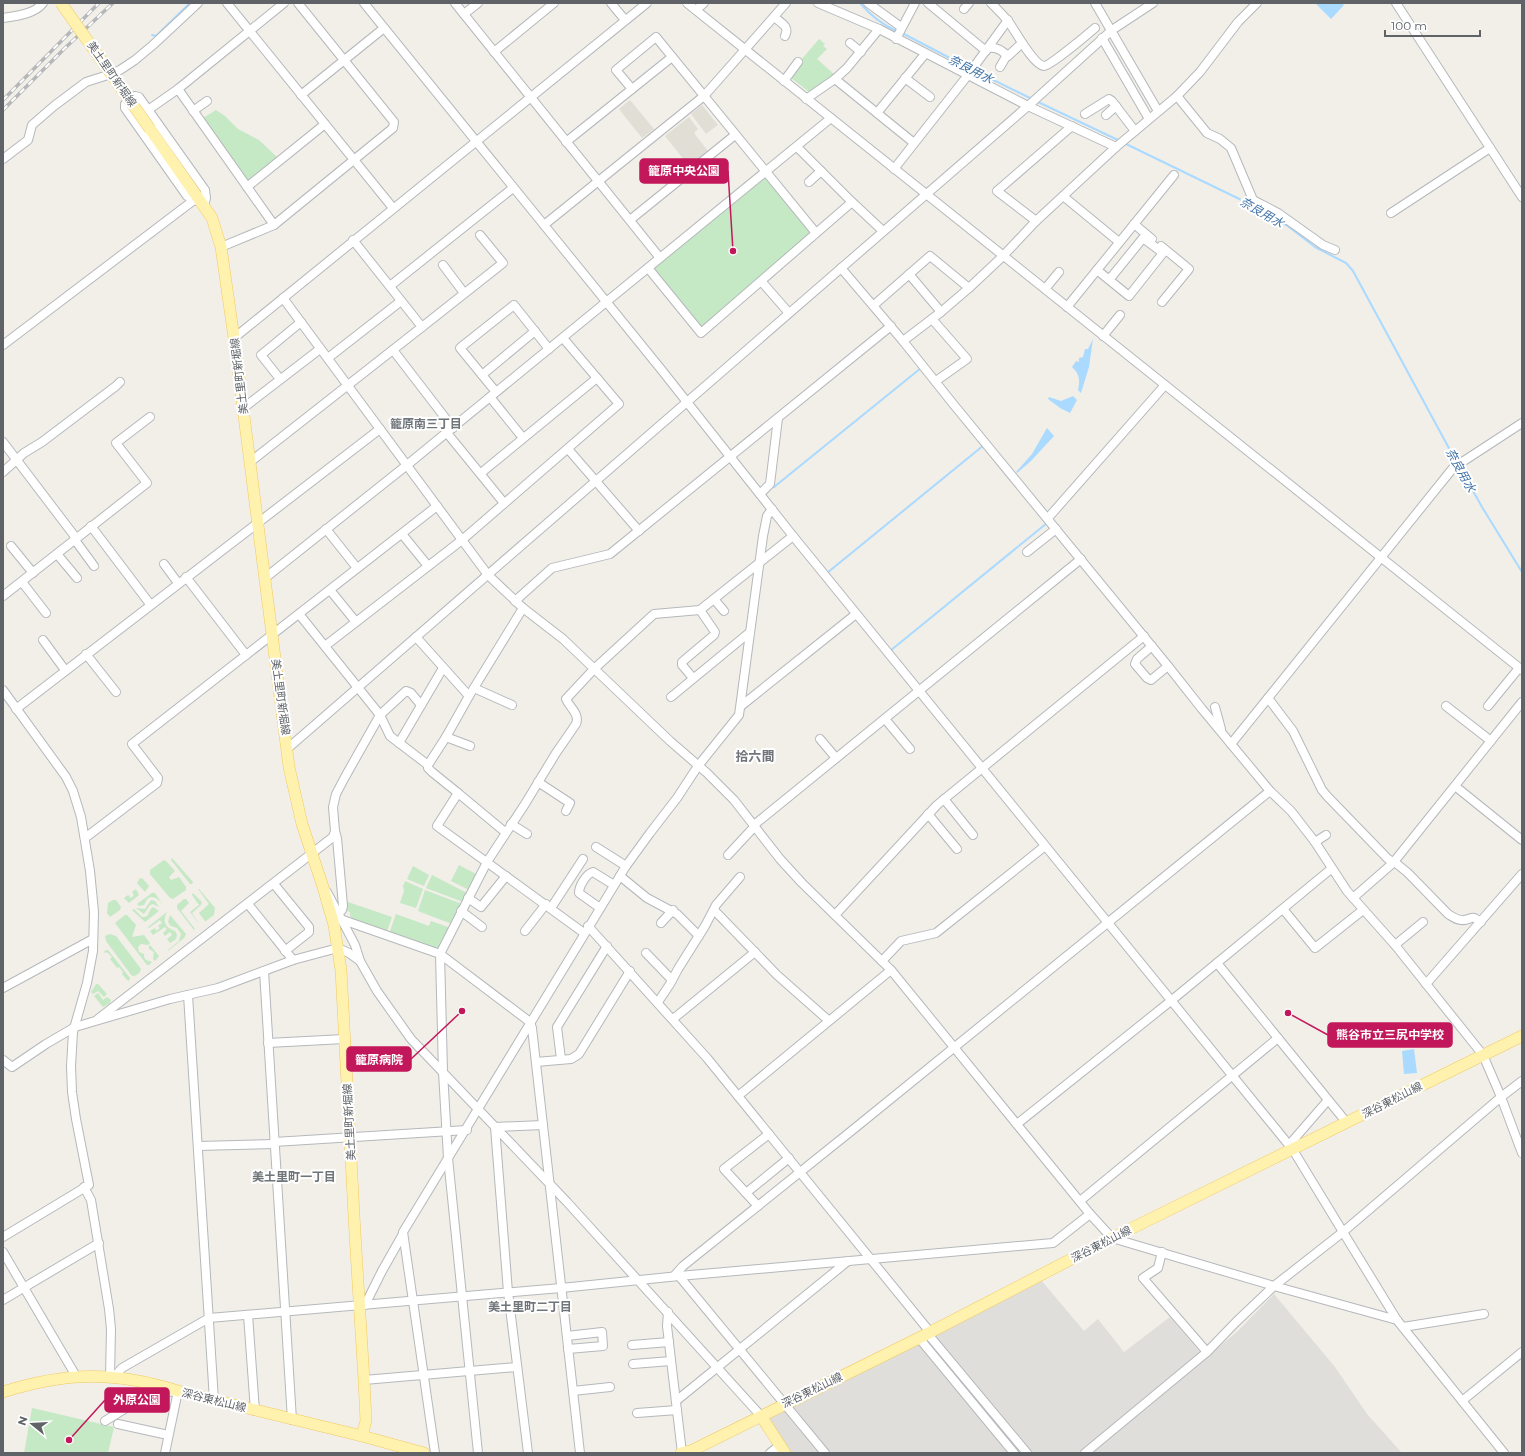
<svg xmlns="http://www.w3.org/2000/svg" width="1525" height="1456" font-family="Montserrat,'Noto Sans JP',sans-serif">
	<rect width="100%" height="100%" fill="#f1efe8"/>
	<!-- industrial -->
	<path fill="#e0deda" d="M1041,1280L1084,1331L1098,1319L1124,1352L1170,1317L1205,1358L1238,1331L1274,1294L1335,1367L1367,1414L1402,1453H791L768,1418Z"/>
	<!-- education -->
	<g fill="#e1ded6">
		<path d="M630,100L654,129L642,138L619,109Z"/>
		<path d="M702,105L718,125L706,134L691,114Z"/>
		<path d="M689,117L698,129L694,133L708,151L689,166L665,136Z"/>
	</g>
	<!-- green -->
	<g fill="#c5e8c5">
		<path d="M819,39L825,44L823,46L827,49L817,59L835,75L809,92L790,77L802,59Z"/>
		<path d="M216,110L225,116L238,129L259,140L278,158L250,181L246,180L203,118Z"/>
		<path d="M764,179H768L810,231V235L703,327H699L654,271L655,267Z"/>
		<path d="M172,858L193,882L192,884H190L171,860Z"/>
		<path d="M164,860L166,861L175,871L169,877L171,880L179,877L186,887V890L173,899L170,898L150,874V870Z"/>
		<path d="M459,865L476,874L469,890L451,881Z"/>
		<path d="M413,866L429,875L424,886L407,879Z"/>
		<path d="M432,875L467,893L463,902L426,888Z"/>
		<path d="M140,878L143,879L149,886L145,892L137,883Z"/>
		<path d="M405,881L423,889L416,908L400,903L404,891L403,886Z"/>
		<path d="M136,889L139,895L129,903L124,898L128,895L131,898L134,895L132,892Z"/>
		<path d="M198,889H199L215,908L214,915L206,921H205L199,913L209,904Z"/>
		<path d="M425,890L462,904L452,924L418,911Z"/>
		<path d="M152,893H155L163,905C158,899 154,894 147,899L144,905L139,906L137,904Z"/>
		<path d="M193,893L202,902L201,905L192,913L200,925L190,912L199,905L192,895Z"/>
		<path d="M184,899H186L189,903L181,911L195,929L194,930L177,908V905Z"/>
		<path d="M113,900H116L121,907L120,910L110,917L107,913L108,903Z"/>
		<path d="M151,900L155,901L159,907L153,904L150,905L144,914L136,908L145,909Z"/>
		<path d="M345,901L392,917L386,934L351,921L350,912L345,910Z"/>
		<path d="M153,907L159,911L145,922L132,910L134,909L142,917C150,918 148,910 153,907Z"/>
		<path d="M167,912C162,921 165,928 175,931L177,935L176,939L170,943L167,939L172,935L170,932L165,936L163,933L167,929L165,927L153,935L150,931L155,928L156,931L160,928L158,926L162,923L160,920L149,928L148,927Z"/>
		<path d="M396,914L429,926L431,921L448,927L449,929L439,950L389,934Z"/>
		<path d="M125,915H127L136,925L132,937L144,935L150,943L148,945L141,944L138,947L139,952L144,954V957L146,960L152,962L149,965H147L115,923Z"/>
		<path d="M170,915L186,934L184,938L168,951V950L179,941L181,934L177,928L171,926L168,922Z"/>
		<path d="M110,934L116,936L141,969C140,973 137,976 132,976L106,941L105,936Z"/>
		<path d="M150,945L159,956L155,961L153,959L154,952L149,949V946Z"/>
		<path d="M106,950H108L130,978L129,981L127,980L122,974L123,972L119,967L117,968L110,959L112,957L107,952L105,953L104,952Z"/>
		<path d="M96,984H98L107,994L104,997L98,991L93,994L91,992Z"/>
		<path d="M98,993L103,1000L107,997L111,1000L110,1003L103,1007L94,996Z"/>
		<path d="M32,1408L114,1427L108,1453H24Z"/>
	</g>
	<!-- water -->
	<g fill="#aadaff">
		<path d="M1315,3H1342L1344,5L1331,19Z"/>
		<path d="M1093,339L1089,367L1081,393L1078,390C1080,381 1080,374 1072,367L1076,361L1079,362V358L1083,357L1085,349H1088Z"/>
		<path d="M1073,396L1077,400L1070,413L1060,408L1048,399L1049,397L1061,401Z"/>
		<path d="M1047,428L1054,436L1031,461L1017,473L1016,472L1032,454Z"/>
		<path d="M1414,1049L1417,1073L1404,1074L1402,1051Z"/>
	</g>
	<g fill="none" stroke-linecap="round" stroke-linejoin="round">
		<!-- stream -->
		<g stroke="#aadaff" stroke-width="2">
			<path d="M860,3C870,15 883,25 898,32"/>
			<path d="M902,33L971,69"/>
			<path d="M152,35L156,36L190,3"/>
			<path d="M975,71L1032,99"/>
			<path d="M1036,101L1120,141"/>
			<path d="M1124,143L1264,211L1289,227L1315,247L1346,263L1353,271L1457,463"/>
			<path d="M1459,466L1482,507L1522,572"/>
			<path d="M774,487L921,368"/>
			<path d="M827,573L984,445"/>
			<path d="M890,651L1047,523"/>
		</g>
		<defs>
			<g id="minor">
				<path d="M227,3L393,208"/>
				<path d="M364,3L660,368L793,536L1293,1150L1343,1232L1397,1320L1504,1453"/>
				<path d="M455,3L660,258"/>
				<path d="M611,3L625,20"/>
				<path d="M687,3L1522,670"/>
				<path d="M818,3L879,29L1028,106L1116,147"/>
				<path d="M868,3L901,27"/>
				<path d="M928,3L986,51"/>
				<path d="M991,3C997,9 1003,15 1008,21C1015,30 1033,65 1044,66C1050,66 1088,34 1095,28"/>
				<path d="M1095,3L1158,111"/>
				<path d="M1396,3L1522,197"/>
				<path d="M964,9L969,3"/>
				<path d="M696,10L704,3"/>
				<path d="M464,14L478,3"/>
				<path d="M774,17C781,23 790,26 785,36"/>
				<path d="M3,18C16,16 35,14 43,3"/>
				<path d="M1102,38L1149,119"/>
				<path d="M896,39L915,3"/>
				<path d="M850,43L861,52"/>
				<path d="M988,48C997,47 1001,50 1008,56L1022,43"/>
				<path d="M494,52L554,3"/>
				<path d="M1000,67L1007,55"/>
				<path d="M905,78L930,97"/>
				<path d="M835,79L914,143"/>
				<path d="M784,81L798,62"/>
				<path d="M178,89L274,225"/>
				<path d="M632,89L616,70L656,37L816,233"/>
				<path d="M301,95L384,28"/>
				<path d="M1177,96L1207,133L1220,139L1231,148L1253,200L1278,213L1323,245L1335,250"/>
				<path d="M806,99L835,79L847,68L879,29"/>
				<path d="M148,110L178,89L284,3"/>
				<path d="M193,111L207,101"/>
				<path d="M877,113L925,54"/>
				<path d="M1085,114L1109,99L1112,101L1135,131"/>
				<path d="M1106,115L1116,106"/>
				<path d="M566,142L672,57"/>
				<path d="M3,159L28,140L32,125L54,106L86,82L111,74L120,70L135,60L153,45L198,3"/>
				<path d="M894,169L968,75L1008,20"/>
				<path d="M809,182L821,171"/>
				<path d="M247,187L325,124"/>
				<path d="M1063,196L1119,242"/>
				<path d="M194,200L187,196L125,108V104L135,96L139,97L205,190L206,198L204,206"/>
				<path d="M852,202L883,231"/>
				<path d="M1391,213L1490,148"/>
				<path d="M630,220L735,135"/>
				<path d="M1036,221L997,191L1072,126"/>
				<path d="M1134,224L1152,239"/>
				<path d="M544,225L704,96L786,3"/>
				<path d="M1161,246L1189,269L1162,302"/>
				<path d="M221,247L274,225L393,128L394,122L298,3"/>
				<path d="M443,265L464,293"/>
				<path d="M648,268L701,333L852,202L797,147"/>
				<path d="M841,268L903,341L954,405L1168,666L1202,709L1270,791L1291,811L1315,842L1347,891L1395,945L1483,1055L1501,1097L1522,1153"/>
				<path d="M1097,270L1129,296L1163,253L1143,238L1109,280"/>
				<path d="M909,274L941,312"/>
				<path d="M761,281L789,313"/>
				<path d="M390,286L513,188"/>
				<path d="M1045,289L1059,272"/>
				<path d="M283,298L488,575L523,608L563,639L670,741L707,773L734,800L780,859L802,883L891,970L1090,1214L1112,1238L1274,1286L1397,1320"/>
				<path d="M874,305L930,256L969,288"/>
				<path d="M1067,307L1174,175"/>
				<path d="M932,319L967,359L936,381"/>
				<path d="M422,327L503,263L480,235"/>
				<path d="M1103,336L1120,315"/>
				<path d="M234,338L647,3"/>
				<path d="M903,341L941,312L969,288L1003,256L1036,221L1116,147L1177,96L1200,72L1238,22L1257,3"/>
				<path d="M3,345L194,200L197,201"/>
				<path d="M393,350L453,428"/>
				<path d="M328,358L401,301"/>
				<path d="M482,375L535,331"/>
				<path d="M280,379L261,355L301,322"/>
				<path d="M496,392L460,348L514,305L549,349"/>
				<path d="M490,397L523,438"/>
				<path d="M242,409L320,349"/>
				<path d="M447,433L504,503"/>
				<path d="M3,442L76,538"/>
				<path d="M568,449L639,531"/>
				<path d="M250,462L422,327L353,240"/>
				<path d="M3,472L24,453L42,442L116,386L120,382"/>
				<path d="M481,473L597,378"/>
				<path d="M760,494L770,484L778,418"/>
				<path d="M1048,518L1165,385"/>
				<path d="M91,526L150,604"/>
				<path d="M326,529L357,568"/>
				<path d="M402,534L428,566"/>
				<path d="M75,540L94,566"/>
				<path d="M11,546L33,573"/>
				<path d="M1027,552L1056,529"/>
				<path d="M57,554L77,578"/>
				<path d="M164,564L178,583"/>
				<path d="M186,577L246,655"/>
				<path d="M265,578L407,465L831,118"/>
				<path d="M22,582L46,613"/>
				<path d="M330,590L356,622"/>
				<path d="M3,596L147,483L116,443L150,417"/>
				<path d="M714,599L724,611"/>
				<path d="M515,601L552,568L610,554L891,326"/>
				<path d="M299,614L380,715L390,736L428,765V768L432,772L458,793L437,826L584,933"/>
				<path d="M416,637L469,696"/>
				<path d="M43,640L65,670"/>
				<path d="M325,646L462,540L619,404L563,338"/>
				<path d="M1152,646L1137,659L1135,664L1147,678L1151,680L1168,666"/>
				<path d="M86,654L116,692"/>
				<path d="M693,678L682,665V662L714,635L715,632L700,610"/>
				<path d="M474,688L512,705"/>
				<path d="M3,690L66,777L73,791L81,817L90,871L94,912L93,951L87,983L73,1032L71,1066L72,1092L76,1119L89,1185L3,1237"/>
				<path d="M671,697L750,632"/>
				<path d="M1268,698L1293,731L1322,790L1327,796L1388,859L1397,864L1408,873L1448,914C1453,917 1458,921 1464,920C1475,918 1470,915 1481,922"/>
				<path d="M741,706L856,614"/>
				<path d="M1446,706L1491,741"/>
				<path d="M1488,706L1519,668"/>
				<path d="M1215,707L1221,729"/>
				<path d="M16,709L380,429"/>
				<path d="M885,719L910,749"/>
				<path d="M446,737L470,746"/>
				<path d="M820,739L836,758"/>
				<path d="M399,743L443,668"/>
				<path d="M1231,744L1453,468L1522,423"/>
				<path d="M287,749L1028,106L1112,30L1153,3"/>
				<path d="M428,765L446,737L469,696L523,608"/>
				<path d="M538,782L570,803L566,811"/>
				<path d="M1455,786L1522,840"/>
				<path d="M458,793L505,832"/>
				<path d="M944,799L973,835"/>
				<path d="M928,814L957,849"/>
				<path d="M511,824L527,834"/>
				<path d="M754,825L1081,559"/>
				<path d="M335,831L337,838L343,906L342,910L339,913"/>
				<path d="M85,838L157,783L158,778L132,744L437,506"/>
				<path d="M1315,842L1326,835"/>
				<path d="M596,847L626,866"/>
				<path d="M728,855L755,826"/>
				<path d="M620,876L647,898L677,914L699,936"/>
				<path d="M274,884L309,927V932L285,951"/>
				<path d="M327,892L355,945L360,961"/>
				<path d="M468,898L481,907L506,876"/>
				<path d="M1353,898L1393,863L1522,702"/>
				<path d="M248,904L293,960"/>
				<path d="M551,908L583,859"/>
				<path d="M600,908L579,893C579,886 586,874 593,872L614,885"/>
				<path d="M1283,909L1315,948L1363,910"/>
				<path d="M714,910L777,975L828,1020"/>
				<path d="M461,911L482,927"/>
				<path d="M835,915L937,805L1144,636"/>
				<path d="M343,920L440,954L530,1022L532,1028L580,1453"/>
				<path d="M661,923L673,910"/>
				<path d="M588,926L707,1058L930,1332"/>
				<path d="M525,931L546,904"/>
				<path d="M1395,945L1423,922"/>
				<path d="M646,953L672,980"/>
				<path d="M882,961L901,941L936,933L941,929L1045,846"/>
				<path d="M1217,963L1347,1123"/>
				<path d="M264,971L292,1420"/>
				<path d="M1426,984L1522,874"/>
				<path d="M3,988L93,939"/>
				<path d="M188,995L214,1400"/>
				<path d="M658,1002L670,984L678,969L705,926L716,905L740,877"/>
				<path d="M98,1019L333,837L335,831L333,807L336,794L345,777L380,715L406,691L411,693L421,705"/>
				<path d="M673,1019L755,952"/>
				<path d="M268,1043L344,1039"/>
				<path d="M561,1059L557,1027L607,946"/>
				<path d="M3,1060L12,1067L46,1044L75,1027L170,999L218,988L293,960L338,948L349,953L360,961L377,991L411,1039L567,1202L761,1416"/>
				<path d="M536,1062L571,1059L579,1054L630,971"/>
				<path d="M738,1096L891,970"/>
				<path d="M1017,1124L1172,1000L1331,869"/>
				<path d="M274,1142L467,1130"/>
				<path d="M1289,1145L1328,1100"/>
				<path d="M198,1146L274,1144"/>
				<path d="M84,1187L91,1200L109,1309L111,1329L110,1377"/>
				<path d="M746,1193L789,1158"/>
				<path d="M1080,1201L1278,1038"/>
				<path d="M758,1206L724,1169L769,1134"/>
				<path d="M3,1252L76,1376"/>
				<path d="M1162,1252L1158,1268L1143,1278L1207,1352"/>
				<path d="M674,1276L683,1266L855,1128L1270,791"/>
				<path d="M679,1276L825,1453"/>
				<path d="M3,1300L99,1243"/>
				<path d="M365,1305L382,1271L403,1234"/>
				<path d="M668,1312L667,1326L682,1453"/>
				<path d="M248,1315L255,1411"/>
				<path d="M1403,1327L1484,1314"/>
				<path d="M927,1333L1027,1453"/>
				<path d="M567,1336L602,1332L603,1346L568,1349"/>
				<path d="M919,1338L1014,1453"/>
				<path d="M632,1345L669,1342"/>
				<path d="M633,1364L671,1361"/>
				<path d="M114,1377L122,1368L209,1318L561,1288L679,1276L1053,1243L1090,1214"/>
				<path d="M364,1380L517,1367"/>
				<path d="M573,1391L610,1387"/>
				<path d="M676,1401L848,1261"/>
				<path d="M1462,1401L1522,1352"/>
				<path d="M637,1413L677,1410"/>
				<path d="M105,1421L144,1397L156,1393L178,1391L165,1453"/>
				<path d="M118,1424L168,1435"/>
				<path d="M435,1453L403,1232L626,866L650,833L677,798L698,766L739,715L763,536L767,516L772,509"/>
				<path d="M478,1453L448,1158L443,1072L440,954L487,862L525,804L556,753L576,724C580,714 570,708 566,699L594,669L654,614L700,610L793,536"/>
				<path d="M528,1453L508,1292L495,1127L543,1125"/>
				<path d="M770,1453L780,1445"/>
				<path d="M1085,1453L1207,1352L1236,1322L1274,1286L1343,1232L1501,1097L1522,1081"/>
			</g>
			<g id="major">
				<path d="M150,129L212,218L221,247L234,338L289,767L302,824L323,887L334,925L341,970L355,1234L364,1380L366,1421L362,1436"/>
				<path d="M3,1392C66,1372 115,1371 178,1391L362,1436L424,1453"/>
				<path d="M761,1416L785,1453"/>
				<path d="M681,1453L691,1451L919,1338L1112,1238L1522,1036"/>
			</g>
		</defs>
		<!-- minor casing -->
		<use href="#minor" stroke="#b5b8bc" stroke-width="10"/>
		<!-- major casing -->
		<use href="#major" stroke="#f2c960" stroke-width="12"/>
		<!-- minor -->
		<use href="#minor" stroke="#fff" stroke-width="8"/>
		<!-- major -->
		<use href="#major" stroke="#fff2af" stroke-width="11"/>
		<defs>
			<g id="rail">
				<path d="M3,100L99,3"/>
				<path d="M3,110L65,48L113,3"/>
			</g>
		</defs>
		<!-- rail casing -->
		<use href="#rail" stroke="#b6b7b8" stroke-width="3.5"/>
		<!-- rail -->
		<use href="#rail" stroke="#fff" stroke-width="2" stroke-dasharray="6" stroke-linecap="butt"/>
		<defs>
			<path id="major-bridge" d="M61,3L150,129"/>
		</defs>
		<!-- major-bridge casing -->
		<use href="#major-bridge" stroke="#f2c960" stroke-width="12" stroke-linecap="butt"/>
		<!-- major-bridge -->
		<use href="#major-bridge" stroke="#fff2af" stroke-width="11"/>
	</g>
	<g text-anchor="middle" dominant-baseline="central" stroke-width="4" stroke-linejoin="round" paint-order="stroke">
		<!-- street labels -->
		<g font-size="11" fill="#5f6368" stroke="#fff">
			<text transform="translate(112 74) rotate(55)">美土里町新堀線</text>
			<text transform="translate(239 376) rotate(-97)">美土里町新堀線</text>
			<text transform="translate(281 697) rotate(82)">美土里町新堀線</text>
			<text transform="translate(1392 1100) rotate(-27)">深谷東松山線</text>
			<text transform="translate(349 1122) rotate(-93)">美土里町新堀線</text>
			<text transform="translate(1101 1244) rotate(-27)">深谷東松山線</text>
			<text transform="translate(812 1390) rotate(-26)">深谷東松山線</text>
			<text transform="translate(214 1400) rotate(14)">深谷東松山線</text>
		</g>
		<!-- water labels -->
		<g font-size="12" font-style="italic" fill="#4174aa" stroke="#fff">
			<text transform="translate(971 69) rotate(27)">奈良用水</text>
			<text transform="translate(1262 212) rotate(30)">奈良用水</text>
			<text transform="translate(1461 470) rotate(61)">奈良用水</text>
		</g>
		<!-- neighbourhood labels -->
		<g font-size="12" font-weight="bold" fill="#70757a" stroke="#fff">
			<text x="426" y="423">籠原南三丁目</text>
			<text x="294" y="1176">美土里町一丁目</text>
			<text x="530" y="1306">美土里町二丁目</text>
		</g>
		<!-- quarter labels -->
		<g font-size="13" font-weight="bold" fill="#70757a" stroke="#fff">
			<text x="755" y="756">拾六間</text>
		</g>
	</g>
	<!-- callouts -->
	<path fill="none" stroke="#c2185b" stroke-width="1.5" d="M733 251L728 171M1288 1013L1328 1035M462 1011L411 1059M69 1440L105 1400"/>
	<g fill="#c2185b" stroke="#fff" stroke-width="1.5">
		<circle cx="733" cy="251" r="4"/>
		<circle cx="1288" cy="1013" r="4"/>
		<circle cx="462" cy="1011" r="4"/>
		<circle cx="69" cy="1440" r="4"/>
	</g>
	<g fill="#c2185b" stroke="#c2185b" stroke-width="1.5">
		<rect x="640" y="159" width="88" height="24" rx="4"/>
		<rect x="1328" y="1023" width="124" height="24" rx="4"/>
		<rect x="347" y="1047" width="64" height="24" rx="4"/>
		<rect x="105" y="1388" width="64" height="24" rx="4"/>
	</g>
	<g font-size="12" text-anchor="middle" font-weight="bold" fill="#fff">
		<text x="684" y="175">籠原中央公園</text>
		<text x="1390" y="1039">熊谷市立三尻中学校</text>
		<text x="379" y="1064">籠原病院</text>
		<text x="137" y="1404">外原公園</text>
	</g>
	<!-- border -->
	<rect width="1525" height="1456" fill="none" stroke="#5f6368" stroke-width="8"/>
	<!-- north arrow -->
	<g transform="translate(32 1424) rotate(288)" stroke="#ffffff" stroke-width="3" paint-order="stroke">
	<path d="M0-3L7 15L0 10L-7 15Z" fill="#5f6368"/>
	<text y="-6" font-size="11" font-weight="bold" text-anchor="middle" fill="#5f6368">N</text>
	</g>
	<!-- scale -->
	<path d="M1385 30v6h95v-6" fill="none" stroke="#5f6368" stroke-width="2"/>
	<text x="1391" y="30" font-size="12" fill="#5f6368" stroke="#ffffff" stroke-width="3" paint-order="stroke">100 m</text>
</svg>
